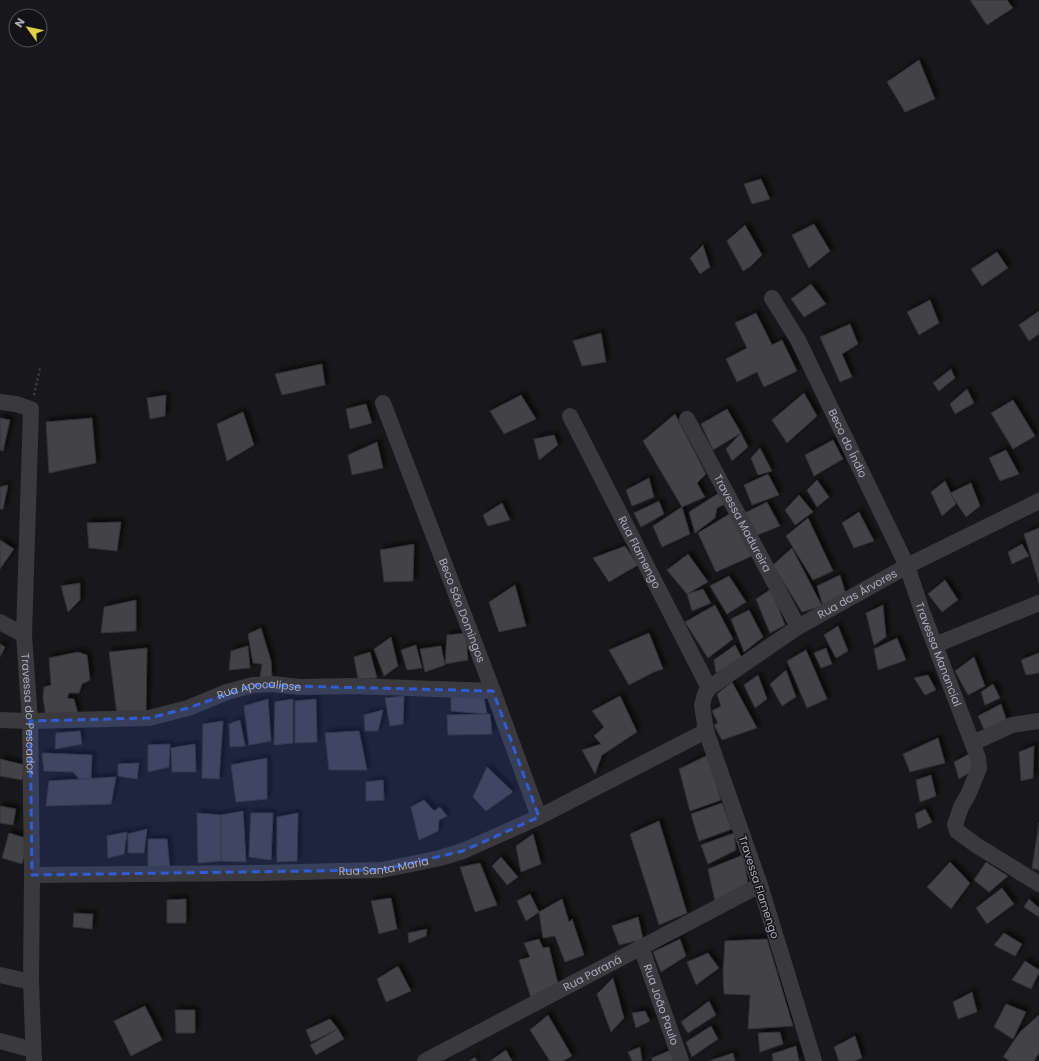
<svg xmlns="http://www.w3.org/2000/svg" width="1039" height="1061" font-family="Poppins,sans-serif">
	<defs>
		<filter id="shadow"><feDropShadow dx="3.5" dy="-3.5" stdDeviation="2" flood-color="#0009"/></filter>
	</defs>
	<rect width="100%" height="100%" fill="#18181a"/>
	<!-- building -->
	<g fill="#434246" stroke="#333235" filter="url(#shadow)">
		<path d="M970,0H1007L1013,8L987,25Z"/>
		<path d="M919,60L935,99L905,112L887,82Z"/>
		<path d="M761,179L770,199L752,204L744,184Z"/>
		<path d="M814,224L830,251L809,268L792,235Z"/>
		<path d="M745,225L762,255L751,266L743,271L727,241Z"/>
		<path d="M703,245L710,267L700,274L690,258Z"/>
		<path d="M997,252L1008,268L982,286L971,269Z"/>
		<path d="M811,284L826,304L804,317L791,299Z"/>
		<path d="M930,300L939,323L919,335L907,312Z"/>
		<path d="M1039,311V334L1029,341L1019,325Z"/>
		<path d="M756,313L772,345L782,340L797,371L764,387L757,372L737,382L726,359L747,348L735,323Z"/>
		<path d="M850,324L858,344L842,354L852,377L840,382L820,337Z"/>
		<path d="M601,333L606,362L582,366L573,341Z"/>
		<path d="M322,364L325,385L282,395L275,374Z"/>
		<path d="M951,369L955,378L939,391L933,383Z"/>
		<path d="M967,389L974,403L955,414L950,404Z"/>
		<path d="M804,393L817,416L787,443L772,420Z"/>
		<path d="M166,395L165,416L150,419L147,398Z"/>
		<path d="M521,395L536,419L504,434L490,411Z"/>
		<path d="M1013,400L1035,436L1013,449L991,413Z"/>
		<path d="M366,404L372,423L350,429L346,409Z"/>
		<path d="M727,409L741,433L713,450L701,424Z"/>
		<path d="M243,412L254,445L227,461L217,424Z"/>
		<path d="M675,414L706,474L697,483L705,497L682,507L643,441Z"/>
		<path d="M0,418L10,420L3,451L0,450Z"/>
		<path d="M92,418L96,463L49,473L46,422Z"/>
		<path d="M741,433L748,447L732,461L726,449Z"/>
		<path d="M554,435L558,445L539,460L534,439Z"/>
		<path d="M833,440L843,459L814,476L805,455Z"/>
		<path d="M377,442L383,468L352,475L348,455Z"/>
		<path d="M760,448L772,471L758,475L751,458Z"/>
		<path d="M1006,450L1019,474L1000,481L989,458Z"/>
		<path d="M768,474L779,495L752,505L744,485Z"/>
		<path d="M649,478L654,497L632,506L626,490Z"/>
		<path d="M817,480L829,497L817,507L807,490Z"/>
		<path d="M945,481L956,504L942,516L931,492Z"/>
		<path d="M971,483L980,506L966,517L950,493Z"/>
		<path d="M8,485L3,509H0V487Z"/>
		<path d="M719,493L727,503L717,508L715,518L695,533L689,512Z"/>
		<path d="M799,495L813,512L795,525L785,510Z"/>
		<path d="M659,501L664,514L641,527L634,513Z"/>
		<path d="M767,502L780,526L755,536L745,513Z"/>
		<path d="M502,503L510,520L488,526L483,515Z"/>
		<path d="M682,507L690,534L662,547L653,526Z"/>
		<path d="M859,512L874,541L854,548L842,523Z"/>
		<path d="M731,513L752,556L716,572L698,533Z"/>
		<path d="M808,518L833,571L813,580L786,536Z"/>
		<path d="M121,522L117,551L89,548L87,523Z"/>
		<path d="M1039,528V583L1024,534Z"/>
		<path d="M0,540L14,549L0,569Z"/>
		<path d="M414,544L413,581L384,582L380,550Z"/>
		<path d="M1022,544L1029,556L1012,564L1008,552Z"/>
		<path d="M625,546L638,565L609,582L593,558Z"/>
		<path d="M792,548L822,606L802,612L773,565Z"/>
		<path d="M688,554L708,582L687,594L667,570Z"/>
		<path d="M840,575L847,598L824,609L817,586Z"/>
		<path d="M729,576L746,602L727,614L710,586Z"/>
		<path d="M945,580L958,600L942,612L928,594Z"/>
		<path d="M80,583V600L68,612L61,586Z"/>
		<path d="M515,585L526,626L499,632L489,602Z"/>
		<path d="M703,589L711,603L692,611L687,594Z"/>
		<path d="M771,589L785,625L770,633L756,599Z"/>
		<path d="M136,600V631L101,633L104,607Z"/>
		<path d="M715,605L733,639L708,658L685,622Z"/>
		<path d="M883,605L886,637L874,645L866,613Z"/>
		<path d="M749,610L763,637L744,652L731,619Z"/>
		<path d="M838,626L848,651L836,658L824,635Z"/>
		<path d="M261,628L271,661L272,678H260L262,664L253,663L248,634Z"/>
		<path d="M466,633L468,660L445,664L447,635Z"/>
		<path d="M649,633L663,669L654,672L629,685L609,650Z"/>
		<path d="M391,637L398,666L384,676L374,649Z"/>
		<path d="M897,638L906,660L878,670L874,649Z"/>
		<path d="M0,644L5,647L0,657Z"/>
		<path d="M416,645L422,668L407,670L401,650Z"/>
		<path d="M735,645L742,658L716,673L714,660Z"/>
		<path d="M248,646L250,668L229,670L231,651Z"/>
		<path d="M441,646L445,665L425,672L420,649Z"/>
		<path d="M147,648L146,712L117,715L109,652Z"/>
		<path d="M826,648L832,664L821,668L814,653Z"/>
		<path d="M806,650L827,699L807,708L787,661Z"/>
		<path d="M78,652L87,655L90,680L82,684L79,693H69L67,698L74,699L78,714L46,717L43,698L44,687L51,685L49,658Z"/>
		<path d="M370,652L377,678L358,679L354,657Z"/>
		<path d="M1039,653V673L1026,675L1021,660Z"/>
		<path d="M974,657L985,686L968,695L955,671Z"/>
		<path d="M786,670L796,697L782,706L770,684Z"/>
		<path d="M758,675L767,699L755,708L744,685Z"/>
		<path d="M928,675L936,690L925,695L914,678Z"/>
		<path d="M732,682L757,728L722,740L714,725L718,723L712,711L721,706L717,694Z"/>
		<path d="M993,684L1000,698L985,705L981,692Z"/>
		<path d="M483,693L487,714L451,711V696Z"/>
		<path d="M404,696L403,724L390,726L385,698Z"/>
		<path d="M620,696L637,732L602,755L595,774L582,750L601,744L594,736L604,727L592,711Z"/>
		<path d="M268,699L271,741L249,745L244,706Z"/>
		<path d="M293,699V743L274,745L275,702Z"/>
		<path d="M316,699L317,742L295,743V701Z"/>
		<path d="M1001,704L1008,724L987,736L978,716Z"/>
		<path d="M383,710L378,731H365L364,715Z"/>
		<path d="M490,714L492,734L448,735L447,715Z"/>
		<path d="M240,720L245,746L230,747L229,724Z"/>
		<path d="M223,721L219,779L202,778L203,724Z"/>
		<path d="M80,731L82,744L55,749L56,733Z"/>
		<path d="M359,731L367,770H329L325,733Z"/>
		<path d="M938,738L945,763L910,772L903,754Z"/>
		<path d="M170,744L169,767L148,772V745Z"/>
		<path d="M195,744L196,772H172L171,748Z"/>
		<path d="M1034,746L1033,778L1021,781L1019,752Z"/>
		<path d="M42,753L92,755L91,779H79L73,772L44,771Z"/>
		<path d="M969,754L973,761L970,772L959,779L954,762Z"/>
		<path d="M708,755L721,800L690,811L679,769Z"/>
		<path d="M267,758V799L236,802L231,765Z"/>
		<path d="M0,759L25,765L22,780L0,776Z"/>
		<path d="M139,763L137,779L118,776V764Z"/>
		<path d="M487,767L513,792L486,811L473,797Z"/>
		<path d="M931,775L936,796L920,802L916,780Z"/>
		<path d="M116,777L111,804L46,806L49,781Z"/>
		<path d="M383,780L384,800L366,801V782Z"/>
		<path d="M424,800L434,811L440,807L447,816L439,820L438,831L419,840L411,807Z"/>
		<path d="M722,803L732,829L699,841L691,814Z"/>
		<path d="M0,806L16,809L13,825L0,823Z"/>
		<path d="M925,809L932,822L918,829L915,814Z"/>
		<path d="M243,811L246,862L221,861V815Z"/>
		<path d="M197,813L221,815V861L198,863Z"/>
		<path d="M251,813H273L271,860L249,857Z"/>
		<path d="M298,813L297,861L277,862V817Z"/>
		<path d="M659,821L687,913L659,925L630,834Z"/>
		<path d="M1039,823V870L1032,868Z"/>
		<path d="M147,829L144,853H128V834Z"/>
		<path d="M127,832L124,854L108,858L107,836Z"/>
		<path d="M9,833L29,839L22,864L2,858Z"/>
		<path d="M734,833L736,850L708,864L701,845Z"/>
		<path d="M533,834L541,864L521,872L516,846Z"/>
		<path d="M148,839H167L170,870L148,868Z"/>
		<path d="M743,855L748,883L715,901L708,869Z"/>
		<path d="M501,857L518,877L507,885L492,866Z"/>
		<path d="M950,862L970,883L951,909L927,887Z"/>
		<path d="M986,862L1008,876L989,892L974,880Z"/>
		<path d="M480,863L497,905L475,912L460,867Z"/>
		<path d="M1002,888L1014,904L987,924L976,908Z"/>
		<path d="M530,894L539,912L526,921L517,901Z"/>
		<path d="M391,898L397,929L379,934L371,901Z"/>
		<path d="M186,899V923H167V900Z"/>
		<path d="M562,899L569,922L572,919L584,955L565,962L555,936L543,938L539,912Z"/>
		<path d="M1029,899L1039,908V917L1024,907Z"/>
		<path d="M74,913L93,914L92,929L73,927Z"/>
		<path d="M638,917L643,939L619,945L612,926Z"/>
		<path d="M427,929L426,936L409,943L408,933Z"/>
		<path d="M1004,933L1022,944L1015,956L994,945Z"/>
		<path d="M539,939L543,948L549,947L558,984L531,998L519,960L530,957L524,943Z"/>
		<path d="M680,939L686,956L661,972L653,952Z"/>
		<path d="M767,939L793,1026L748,1029L750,995L724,994L723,973L725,941Z"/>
		<path d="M708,953L719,968L696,985L687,962Z"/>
		<path d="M1025,961L1039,970V973L1031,989L1012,980Z"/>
		<path d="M398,966L411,991L386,1002L377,979Z"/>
		<path d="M613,978L624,1018L611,1032L597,994Z"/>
		<path d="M972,992L977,1012L958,1019L953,1002Z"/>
		<path d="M709,1001L716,1015L688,1033L681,1022Z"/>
		<path d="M1006,1004L1026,1012L1013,1039L994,1027Z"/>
		<path d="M145,1006L162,1040L131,1056L114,1021Z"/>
		<path d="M175,1010H195V1033H176Z"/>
		<path d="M645,1011L650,1021L636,1028L632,1013Z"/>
		<path d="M548,1015L572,1056L563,1061H550L530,1030Z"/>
		<path d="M1039,1015V1053L1034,1061H1010L1003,1057L1020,1032Z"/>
		<path d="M330,1019L338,1029L311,1042L306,1030Z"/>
		<path d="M711,1026L718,1039L692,1057L686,1042Z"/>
		<path d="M338,1029L344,1039L316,1055L310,1045Z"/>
		<path d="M780,1032L783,1044L760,1052L758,1033Z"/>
		<path d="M855,1036L862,1058L854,1061H839L834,1047Z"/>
		<path d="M796,1046L799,1061H773L772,1054Z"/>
		<path d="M640,1047L642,1061H632L628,1052Z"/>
		<path d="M506,1050L512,1061H490Z"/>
		<path d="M671,1050L673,1061H652V1058Z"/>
		<path d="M733,1053L735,1061H709Z"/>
		<path d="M475,1057L477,1061H469Z"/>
	</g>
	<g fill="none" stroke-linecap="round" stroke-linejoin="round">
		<!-- path -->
		<path stroke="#3f4045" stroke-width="2.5" stroke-dasharray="2 3" stroke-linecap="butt" d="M34,395L40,368"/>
		<!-- minor -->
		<g stroke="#3a393e" stroke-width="16">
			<path id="s1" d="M772,298L798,340L907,566L922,611L978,758L979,768L968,795L961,807L955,825L957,831L976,845L1039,884"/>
			<path id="s2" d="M0,402L16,404L31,409L24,635L30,721L32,875L31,982L34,1061"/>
			<path id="s3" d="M383,403L493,691L539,817"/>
			<path id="s4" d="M570,416L709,688"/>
			<path id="s5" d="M687,419L798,627"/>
			<path d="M0,622L24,635"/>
			<path d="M935,645L1039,603"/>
			<path id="s6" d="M0,720L30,721L149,718L188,708L227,692L253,685L272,684L300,687L352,686L493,691"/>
			<path d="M973,743L1012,725L1039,721"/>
			<path id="s7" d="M32,875L261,873L381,870L407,865L440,858L463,851L539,817L706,731"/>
			<path id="s8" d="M641,947L681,1061"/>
			<path d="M0,975L31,982"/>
			<path d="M0,1041L33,1050"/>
			<path id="s9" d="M425,1061L760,885"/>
			<path id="s10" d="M814,1061L760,885L706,731L702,705L705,694L709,688L798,627L907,566L1039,501"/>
		</g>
	</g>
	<!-- marked area -->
	<path fill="#325cd3" fill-opacity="0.2" stroke="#325cd3" stroke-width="3" stroke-dasharray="8 5" stroke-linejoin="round" d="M253,685L493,691L539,817L463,851L381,870L32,875L30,721L149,718L188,708Z"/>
	<g text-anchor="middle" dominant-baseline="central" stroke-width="3" stroke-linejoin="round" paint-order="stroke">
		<!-- street labels -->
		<g font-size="11" fill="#abacb8" stroke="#131315">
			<text stroke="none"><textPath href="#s1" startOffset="164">Beco do Índio</textPath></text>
			<text stroke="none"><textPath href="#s5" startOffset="118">Travessa Madureira</textPath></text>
			<text stroke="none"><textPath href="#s4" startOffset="153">Rua Flamengo</textPath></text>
			<text stroke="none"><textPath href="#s10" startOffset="568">Rua das Árvores</textPath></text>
			<text stroke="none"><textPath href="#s3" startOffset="222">Beco São Domingos</textPath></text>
			<text stroke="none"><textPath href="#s1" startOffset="394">Travessa Manancial</textPath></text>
			<text stroke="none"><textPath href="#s6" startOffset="264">Rua Apocalipse</textPath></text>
			<text stroke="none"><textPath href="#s2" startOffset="337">Travessa do Pescador</textPath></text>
			<text stroke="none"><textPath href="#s7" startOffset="352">Rua Santa Maria</textPath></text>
			<text transform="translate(759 887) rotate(72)">Travessa Flamengo</text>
			<text stroke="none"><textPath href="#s9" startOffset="189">Rua Paraná</textPath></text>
			<text stroke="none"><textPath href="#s8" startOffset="61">Rua João Paulo</textPath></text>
		</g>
	</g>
	<!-- north arrow -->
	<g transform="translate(28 28) rotate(303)"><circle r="19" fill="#131315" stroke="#505056"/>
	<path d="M0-3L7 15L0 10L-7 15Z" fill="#e0d149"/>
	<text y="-6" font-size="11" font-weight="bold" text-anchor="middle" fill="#abacb8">N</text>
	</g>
</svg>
